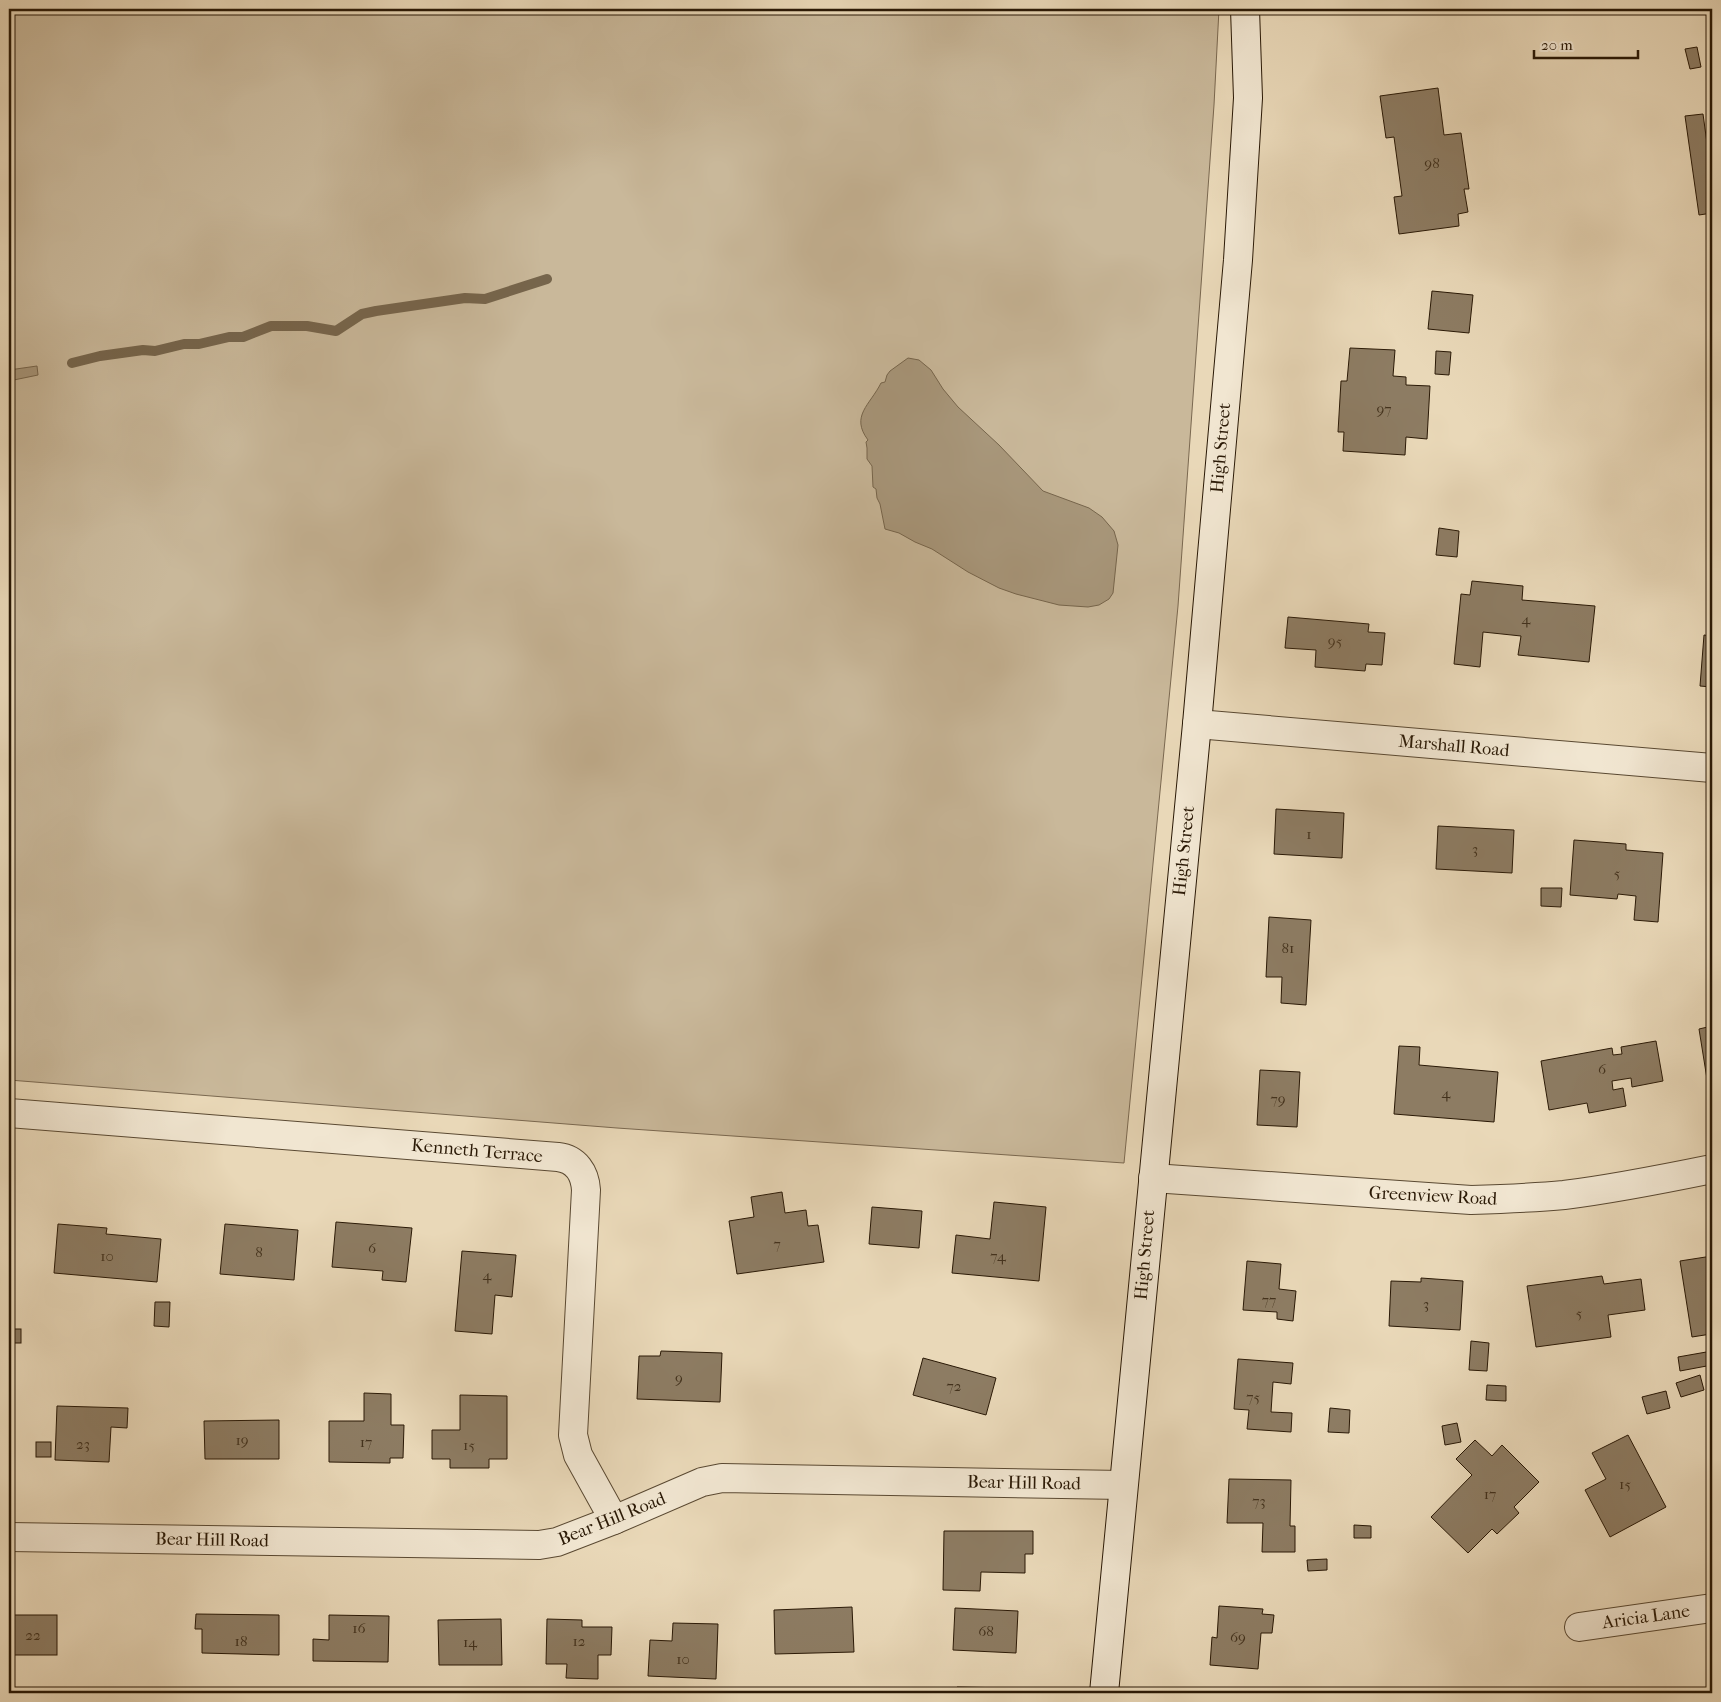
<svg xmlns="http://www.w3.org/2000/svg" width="1721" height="1702" font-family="'IM FELL French Canon',serif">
	<rect width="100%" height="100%" fill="#e9d8b8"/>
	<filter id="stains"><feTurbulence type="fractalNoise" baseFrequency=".004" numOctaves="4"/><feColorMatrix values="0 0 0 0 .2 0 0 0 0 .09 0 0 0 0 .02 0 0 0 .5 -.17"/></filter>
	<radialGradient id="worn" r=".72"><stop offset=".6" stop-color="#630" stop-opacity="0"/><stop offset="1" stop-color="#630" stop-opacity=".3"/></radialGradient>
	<!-- green -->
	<path fill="#c9b89a" stroke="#7a6850" d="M9,9H1219L1214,105L1178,606L1124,1163L617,1128L9,1080Z"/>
	<!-- water -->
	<g fill="#a8977b" stroke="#76654c">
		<path d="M908,358L919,360L931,370L943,389L958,407L999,445L1043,491L1089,508L1102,517L1114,531L1118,545L1113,593L1109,599L1099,605L1088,607L1059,605L1016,594L999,588L968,572L932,549L915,542L899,533L885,529L880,504L877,498L876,489L873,487L872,466L867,459V448L866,442L868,440C850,416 870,405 881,383L885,382L887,375L890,371Z"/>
		<path d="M37,366L38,375L9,381V370Z"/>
	</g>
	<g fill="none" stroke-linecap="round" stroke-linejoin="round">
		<!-- stream -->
		<path stroke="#76654c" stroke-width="10" d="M72,363L100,356L143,350L155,351L184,344H199L229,337H243L271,326H307L336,331L362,314L376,311L465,298L485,299L547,279"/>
	</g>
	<!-- building -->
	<g fill="#8d7c63" stroke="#2a1906">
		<path d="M1697,47L1701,67L1690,69L1685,49Z"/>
		<path d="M1438,88L1444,135L1461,133L1469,189H1464L1468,212L1458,214L1459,226L1399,234L1394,197L1402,196L1394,137L1386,138L1380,96Z"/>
		<path d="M1703,114L1712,180V213L1699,215L1685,116Z"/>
		<path d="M1432,291L1473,295L1469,333L1428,329Z"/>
		<path d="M1350,348L1395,350L1393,376L1406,377V385L1430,386L1427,439L1406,437L1405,455L1343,451L1344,432H1338L1341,381H1347Z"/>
		<path d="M1436,351L1451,352L1449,375L1435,374Z"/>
		<path d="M1439,528L1459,531L1457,557L1436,555Z"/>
		<path d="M1472,581L1523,586L1522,600L1595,606L1589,662L1518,655L1521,636L1483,632L1480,667L1454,664L1461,594L1470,595Z"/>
		<path d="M1288,617L1369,624L1368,632L1385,633L1382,665L1366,664L1365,671L1315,667L1316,650L1285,648Z"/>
		<path d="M1704,635L1712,636V687L1700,686Z"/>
		<path d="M1276,809L1344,813L1342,858L1274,854Z"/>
		<path d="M1438,826L1514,830L1512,873L1436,869Z"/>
		<path d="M1574,840L1626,844V850L1663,853L1658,922L1634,920L1636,896L1618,894L1617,899L1570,895Z"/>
		<path d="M1541,888H1562L1561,907L1541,906Z"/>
		<path d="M1269,917L1311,920L1306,1005L1281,1003L1282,977H1266Z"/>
		<path d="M1712,1026V1078L1707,1079L1699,1029Z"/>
		<path d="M1656,1041L1663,1081L1632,1087L1631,1078L1612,1081L1613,1090L1623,1088L1626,1106L1589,1113L1587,1103L1549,1110L1541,1061L1612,1048L1613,1055L1622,1054L1621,1047Z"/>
		<path d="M1399,1046L1420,1047L1419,1065L1498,1072L1494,1122L1394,1114Z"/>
		<path d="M1260,1070L1300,1072L1297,1127L1257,1125Z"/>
		<path d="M782,1192L785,1213L806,1210L808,1226L818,1225L824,1262L737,1274L729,1221L754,1217L751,1197Z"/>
		<path d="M994,1202L1046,1207L1039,1281L952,1273L956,1235L990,1239Z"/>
		<path d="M872,1207L922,1211L919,1248L869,1244Z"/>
		<path d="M336,1222L412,1228L406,1282L382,1280L383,1271L332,1267Z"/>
		<path d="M58,1224L107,1228L106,1234L161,1239L157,1282L54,1273Z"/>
		<path d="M225,1224L298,1230L294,1280L220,1274Z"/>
		<path d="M462,1251L516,1255L512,1297L495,1295L492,1334L455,1331Z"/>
		<path d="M1712,1256V1308H1707L1711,1334L1692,1337L1680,1261Z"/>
		<path d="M1247,1261L1281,1264L1279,1289L1296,1291L1293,1321L1277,1319V1312L1243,1310Z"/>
		<path d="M1602,1276L1604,1284L1641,1279L1645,1310L1608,1315L1611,1337L1536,1347L1527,1286Z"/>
		<path d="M1421,1278L1463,1281L1460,1330L1389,1326L1391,1281L1421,1282Z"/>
		<path d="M155,1302H170L169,1327L154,1326Z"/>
		<rect x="9" y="1329" width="12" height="14"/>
		<path d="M1471,1341L1489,1343L1487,1371L1469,1370Z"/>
		<path d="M661,1351L722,1353L720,1402L637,1399L639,1356H660Z"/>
		<path d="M1712,1351V1365L1680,1371L1678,1357Z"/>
		<path d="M923,1358L996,1378L986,1415L913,1395Z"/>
		<path d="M1238,1359L1293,1363L1291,1384L1273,1382L1271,1412L1292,1413L1291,1432L1247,1429L1249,1410L1234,1409Z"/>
		<path d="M1700,1375L1704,1390L1681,1397L1676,1383Z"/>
		<path d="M1487,1385L1506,1386V1401L1486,1400Z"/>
		<path d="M1666,1391L1670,1408L1647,1414L1642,1397Z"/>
		<path d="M364,1393L391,1394V1425H404L403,1458H390V1463L329,1462V1421H364Z"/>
		<path d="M460,1395L507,1396V1459H489V1468H450V1459H432V1430H460Z"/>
		<path d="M57,1406L128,1408L127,1428L111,1427L109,1462L55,1460Z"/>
		<path d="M1330,1408L1350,1410L1349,1433L1328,1432Z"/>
		<path d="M279,1420V1459H205L204,1421Z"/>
		<path d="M1457,1423L1461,1442L1445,1445L1442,1426Z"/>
		<path d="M1628,1435L1666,1507L1610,1537L1585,1490L1606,1479L1592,1453Z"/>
		<path d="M1475,1440L1492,1456L1502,1445L1539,1482L1514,1507L1519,1513L1497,1534L1492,1529L1468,1553L1431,1517L1472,1475L1456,1459Z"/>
		<rect x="36" y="1442" width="15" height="15"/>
		<path d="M1229,1479L1291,1480L1290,1526H1295V1552H1262L1263,1523H1227Z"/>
		<path d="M1354,1525L1371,1526V1538H1354Z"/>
		<path d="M944,1531H1033V1554H1025V1573L981,1572L980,1591L943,1590Z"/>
		<path d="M1327,1559V1570L1308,1571L1307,1560Z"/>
		<path d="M1219,1606L1263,1609L1262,1614L1274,1615L1272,1633H1261L1258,1669L1210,1665L1212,1637L1217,1638Z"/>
		<path d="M852,1607L854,1652L775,1654L774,1610Z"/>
		<path d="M955,1608L1018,1611L1016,1653L953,1650Z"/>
		<path d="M196,1614L279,1615V1655L202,1653V1629H195Z"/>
		<rect x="9" y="1615" width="48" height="40"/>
		<path d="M329,1615L389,1616L388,1662L313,1661V1639L329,1640Z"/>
		<path d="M501,1619L502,1665H439L438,1620Z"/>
		<path d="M547,1619L582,1620V1627H612L611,1655H598V1679L566,1678L567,1664H546Z"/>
		<path d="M673,1623L718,1624L716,1679L648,1676L650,1640L672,1641Z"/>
		<path d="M957,1687L1013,1688V1693H957Z"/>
		<path d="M825,1692L877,1693H825Z"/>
	</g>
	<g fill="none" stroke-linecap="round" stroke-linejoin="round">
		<defs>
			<g id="street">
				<path d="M1197,724L1712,768"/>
				<path d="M9,1113L558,1157C576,1159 585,1173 586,1190L573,1435L578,1455L614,1520"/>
				<path d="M1153,1178L1471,1200C1502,1199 1533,1198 1564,1195C1614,1189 1663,1179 1712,1169"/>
				<path d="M9,1537L539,1545L557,1542L614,1520L702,1482L722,1478L1123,1485"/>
				<path d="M1579,1627L1712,1608"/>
			</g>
			<path id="secondary" d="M1104,1693L1197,724L1238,260L1248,98L1245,9"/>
		</defs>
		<!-- street casing -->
		<use href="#street" stroke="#5a4932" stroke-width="30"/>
		<!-- secondary casing -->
		<use href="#secondary" stroke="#2a1906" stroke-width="30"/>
		<!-- street -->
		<use href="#street" stroke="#f1e6d1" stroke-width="28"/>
		<!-- secondary -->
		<use href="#secondary" stroke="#f1e6d1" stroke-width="28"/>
	</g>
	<g text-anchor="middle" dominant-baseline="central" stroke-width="4" stroke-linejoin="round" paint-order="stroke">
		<!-- number labels -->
		<g font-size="15" fill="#43321d">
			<text x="1432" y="163">98</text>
			<text x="1384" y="409">97</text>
			<text x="1526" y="619">4</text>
			<text x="1335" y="641">95</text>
			<text x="1309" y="834">1</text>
			<text x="1475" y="849">3</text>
			<text x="1617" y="873">5</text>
			<text x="1288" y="948">81</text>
			<text x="1602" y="1069">6</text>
			<text x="1446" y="1093">4</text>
			<text x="1278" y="1099">79</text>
			<text x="777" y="1244">7</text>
			<text x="372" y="1248">6</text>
			<text x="259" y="1252">8</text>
			<text x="107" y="1256">10</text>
			<text x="998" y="1256">74</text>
			<text x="487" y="1275">4</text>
			<text x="1269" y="1300">77</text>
			<text x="1426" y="1304">3</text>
			<text x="1579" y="1313">5</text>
			<text x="679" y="1378">9</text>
			<text x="954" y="1386">72</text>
			<text x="1253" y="1397">75</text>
			<text x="242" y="1440">19</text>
			<text x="366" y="1442">17</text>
			<text x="83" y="1444">23</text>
			<text x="469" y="1445">15</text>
			<text x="1625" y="1484">15</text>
			<text x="1490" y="1494">17</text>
			<text x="1259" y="1501">73</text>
			<text x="359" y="1628">16</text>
			<text x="986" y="1631">68</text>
			<text x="33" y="1635">22</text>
			<text x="1238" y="1637">69</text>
			<text x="241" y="1641">18</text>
			<text x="579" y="1641">12</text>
			<text x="470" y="1642">14</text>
			<text x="683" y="1659">10</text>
		</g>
		<!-- street labels -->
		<g font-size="18" fill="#2a1906" stroke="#f1e6d1">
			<text transform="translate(1221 448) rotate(-85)">High Street</text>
			<text transform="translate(1454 746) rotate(5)">Marshall Road</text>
			<text transform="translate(1184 851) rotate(-84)">High Street</text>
			<text transform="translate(477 1151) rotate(5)">Kenneth Terrace</text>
			<text transform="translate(1433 1196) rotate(3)">Greenview Road</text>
			<text transform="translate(1145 1255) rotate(-85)">High Street</text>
			<text transform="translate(1024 1483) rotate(1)">Bear Hill Road</text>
			<text transform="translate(612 1519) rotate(-22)">Bear Hill Road</text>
			<text transform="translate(212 1540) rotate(1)">Bear Hill Road</text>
			<text transform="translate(1646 1617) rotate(-8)">Aricia Lane</text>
		</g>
	</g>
	<!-- margin -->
	<rect width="1721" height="1702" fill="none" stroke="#e9d8b8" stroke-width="30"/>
	<rect x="10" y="10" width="1701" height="1682" fill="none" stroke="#2a1906" stroke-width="2.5"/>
	<rect x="15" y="15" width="1691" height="1672" fill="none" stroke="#2a1906"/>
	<!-- scale -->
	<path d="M1534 50v8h104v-8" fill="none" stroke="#2a1906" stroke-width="2.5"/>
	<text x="1541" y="50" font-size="15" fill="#2a1906" stroke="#f1e6d1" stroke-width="4" paint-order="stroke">20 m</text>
	<rect width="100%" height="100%" filter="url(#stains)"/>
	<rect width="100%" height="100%" fill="url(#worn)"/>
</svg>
